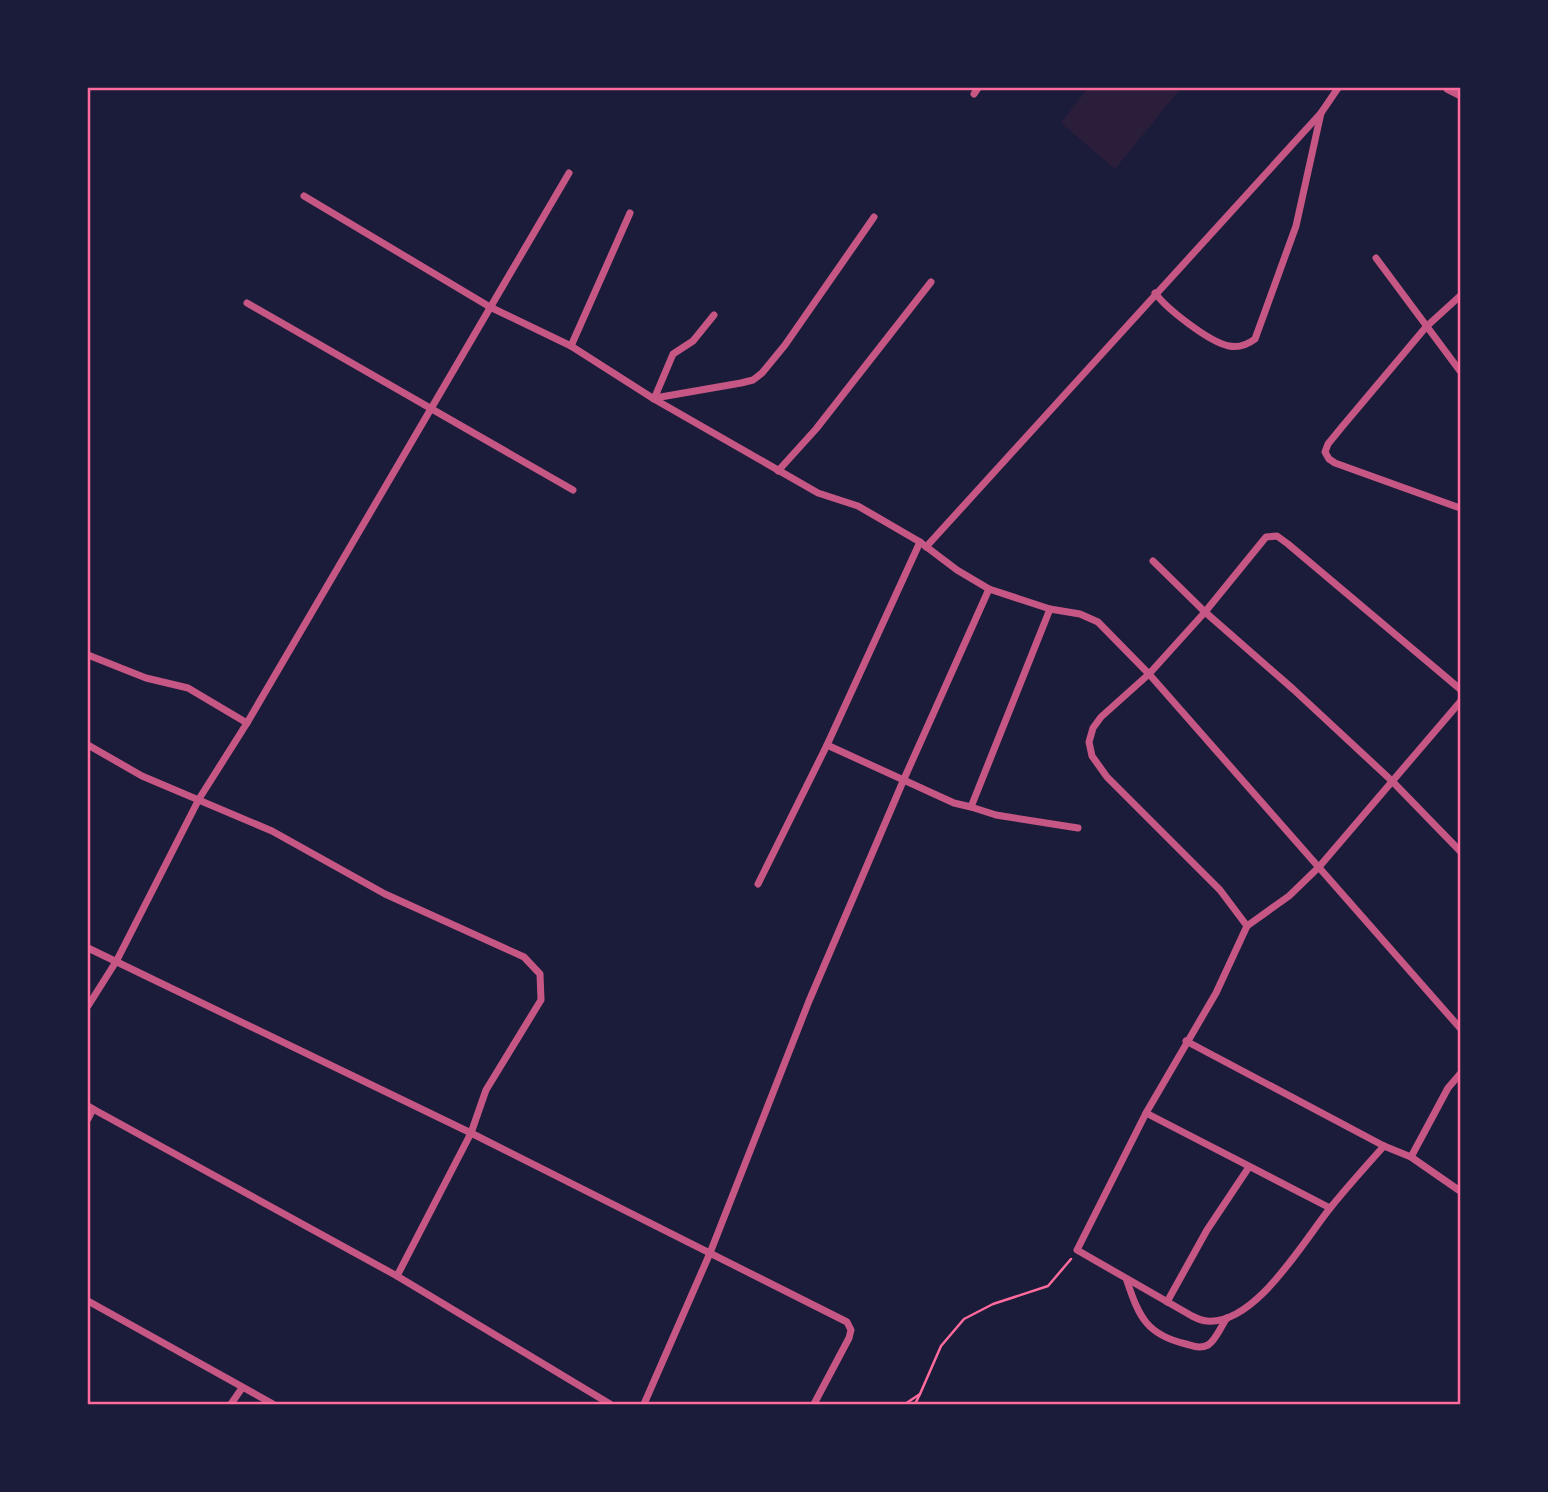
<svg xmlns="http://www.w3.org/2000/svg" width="1548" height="1492" font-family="'Source Sans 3',sans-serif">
	<rect width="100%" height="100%" fill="#1b1b3a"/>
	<!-- green -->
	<path fill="#2a1e3b" d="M1088,88H1181L1115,169L1061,123Z"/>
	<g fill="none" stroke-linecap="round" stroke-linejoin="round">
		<!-- path -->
		<g stroke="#ff6b9d" stroke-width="2.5">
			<path d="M905,1404L920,1394L941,1346L964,1319L993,1304L1048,1286L1071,1259"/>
			<path d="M915,1404L920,1394"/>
		</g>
		<!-- minor -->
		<g stroke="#c65784" stroke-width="7">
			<path d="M974,94L978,88"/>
			<path d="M304,196L490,307L571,346L654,399L818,493L858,506L920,542L957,570L989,589L1050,609L1080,614L1098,622L1149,674L1460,1028"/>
			<path d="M1376,258L1460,371"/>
			<path d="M1155,293C1167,309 1209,342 1229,346C1239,348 1247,345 1255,339L1296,226L1321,113"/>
			<path d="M1460,296L1426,327L1341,428L1328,444L1325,452L1329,459L1335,463L1460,508"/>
			<path d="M247,303L573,490"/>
			<path d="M571,346L630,213"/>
			<path d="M655,398L741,383L753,380L762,373L785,345L874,217"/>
			<path d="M654,399L673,354L693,341L714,315"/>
			<path d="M778,471L816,429L931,282"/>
			<path d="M920,542L827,745L954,803L971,807L1050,609"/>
			<path d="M926,547L1321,113L1338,88"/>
			<path d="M1153,561L1205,612L1293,689L1392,781L1460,851"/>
			<path d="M88,655L146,678L188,688L247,723"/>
			<path d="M88,745L142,776L272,831L385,894L524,957L540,974L541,1000L486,1090L471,1133L847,1322L851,1330L849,1338L814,1404"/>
			<path d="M971,807L996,815L1078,828"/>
			<path d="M758,884L827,745"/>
			<path d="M1247,926L1220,890L1107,777L1092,756L1089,742L1093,728L1101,717L1149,674L1205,612L1266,537L1277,536L1288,544L1460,689"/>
			<path d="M88,948L471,1133L397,1276"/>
			<path d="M88,1006L117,960L199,799L247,723L569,173"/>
			<path d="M1186,1041L1384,1146L1411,1157L1460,1191"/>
			<path d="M88,1106L93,1109L88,1119"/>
			<path d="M93,1109L397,1276L610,1404"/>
			<path d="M1146,1113L1330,1208"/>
			<path d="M1384,1146C1366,1166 1348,1186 1331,1207C1304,1240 1256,1325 1207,1321C1202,1321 1196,1318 1192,1316L1077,1250L1146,1113L1216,993L1247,926L1289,896L1319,867L1460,702"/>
			<path d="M1411,1157L1448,1088L1460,1074"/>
			<path d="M1127,1281C1139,1317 1147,1335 1186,1344C1194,1346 1200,1349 1208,1345C1216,1340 1221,1326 1227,1318"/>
			<path d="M88,1301L273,1404"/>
			<path d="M1167,1302L1207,1230L1249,1167"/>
			<path d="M231,1404L242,1388"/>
			<path d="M644,1404L710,1253L809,1001L904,779L989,589"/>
		</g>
		<!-- tertiary -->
		<path stroke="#c65784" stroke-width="10" d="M1448,88L1460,94"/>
	</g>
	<!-- border -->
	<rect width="1548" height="1492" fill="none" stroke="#1b1b3a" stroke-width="178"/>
	<rect x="89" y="89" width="1370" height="1314" fill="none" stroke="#ff6b9d" stroke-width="2.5"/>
</svg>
